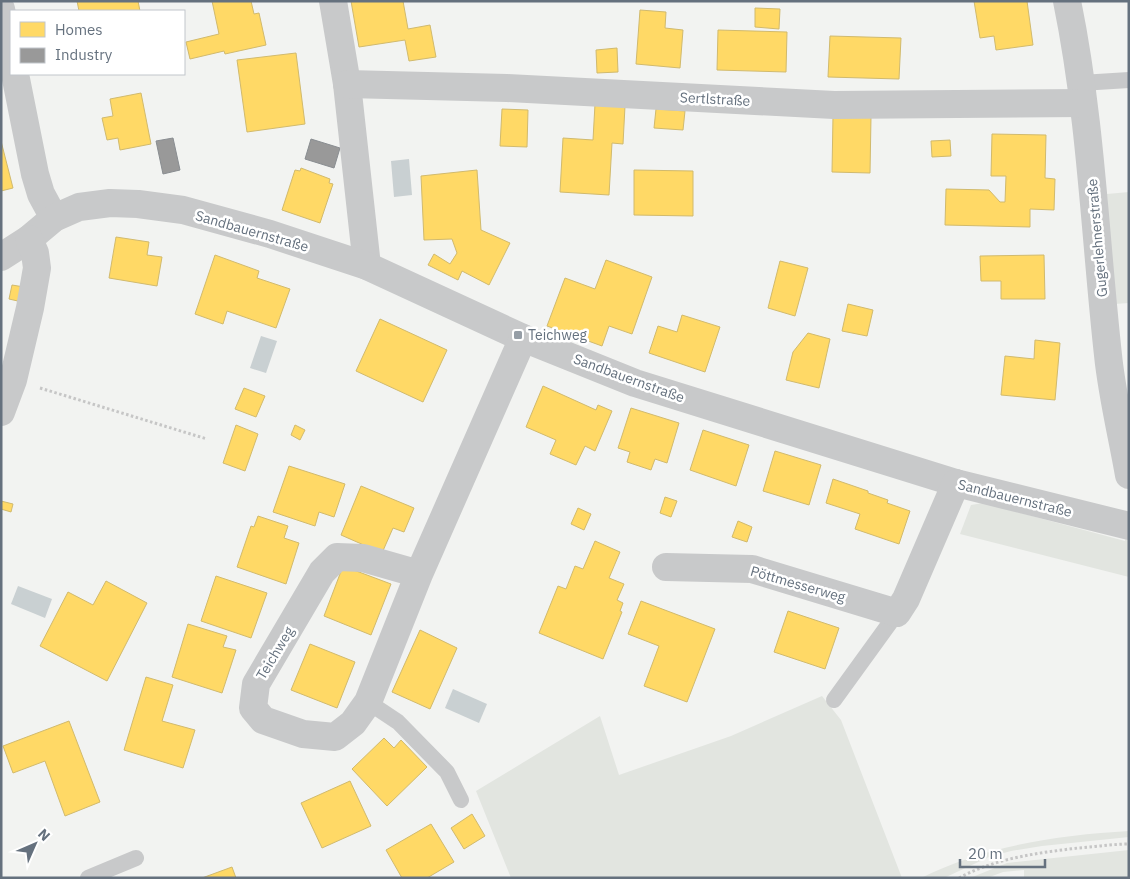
<svg xmlns="http://www.w3.org/2000/svg" width="1130" height="879" font-family="'IBM Plex Sans',sans-serif">
	<rect width="100%" height="100%" fill="#f2f3f1"/>
	<!-- green -->
	<g fill="#e2e5e0">
		<path d="M1129,192V303L1114,304L1107,194Z"/>
		<path d="M983,503L1125,541L1127,534L1129,535V577L960,534L971,505Z"/>
		<path d="M822,696L841,720L902,878H511L476,791L600,716L619,775L731,736Z"/>
		<path d="M1129,831V837L1042,846L1011,851L989,857L944,878H921C985,846 1058,835 1129,831Z"/>
		<path d="M1129,850V878H1024V870L1003,872L987,878H970L1007,863Z"/>
	</g>
	<!-- water -->
	<g fill="#c9d0d2">
		<path d="M409,159L412,195L394,197L391,161Z"/>
		<path d="M261,336L277,341L266,373L250,368Z"/>
		<path d="M18,586L52,599L45,618L11,604Z"/>
		<path d="M453,689L487,704L479,723L445,708Z"/>
	</g>
	<!-- homes -->
	<g fill="#ffd966" stroke="#d1ba6d">
		<path d="M77,1H138L140,11H79Z"/>
		<path d="M212,1H251L254,14L259,13L266,45L225,54L224,51L190,59L186,42L219,34Z"/>
		<path d="M351,1H403L408,29L430,25L436,57L409,61L405,40L359,47Z"/>
		<path d="M974,1H1027L1033,45L996,50L994,36L980,38Z"/>
		<path d="M755,8L780,9L779,29L755,27Z"/>
		<path d="M640,10L666,12L665,28L683,30L680,68L636,64Z"/>
		<path d="M718,30L787,32L786,72L717,70Z"/>
		<path d="M830,36L901,38L899,79L828,77Z"/>
		<path d="M617,48L618,72L597,73L596,50Z"/>
		<path d="M296,53L305,124L247,132L237,60Z"/>
		<path d="M141,93L151,144L120,150L118,138L107,140L102,118L113,116L110,99Z"/>
		<path d="M595,104L625,106L623,144L612,143L609,195L560,192L563,138L593,140Z"/>
		<path d="M502,109L528,110L527,147L500,146Z"/>
		<path d="M656,109L685,111L683,130L654,128Z"/>
		<path d="M833,116L871,117L870,173L832,172Z"/>
		<path d="M992,134L1046,135L1045,178L1055,179L1054,210L1030,209V227L945,225L946,189L989,190L1000,202H1005L1006,176H991Z"/>
		<path d="M950,140L951,156L932,157L931,141Z"/>
		<path d="M1,141L13,188L1,191Z"/>
		<path d="M301,168L330,179L329,183L333,184L320,223L282,210L295,170L300,171Z"/>
		<path d="M477,170L481,230L510,243L489,285L462,271L458,280L428,265L434,254L450,264L457,253L452,239L424,240L421,176Z"/>
		<path d="M634,170L693,171V216L634,215Z"/>
		<path d="M116,237L149,242L147,255L162,257L157,286L109,278Z"/>
		<path d="M215,255L259,271L257,278L290,289L276,328L227,311L223,324L195,314Z"/>
		<path d="M1044,255L1045,299H1001V281H981L980,256Z"/>
		<path d="M606,260L652,277L632,334L609,326L602,346L547,326L565,278L595,289Z"/>
		<path d="M780,261L808,268L795,316L768,308Z"/>
		<path d="M12,285L24,287L22,302L9,299Z"/>
		<path d="M848,304L873,310L867,336L842,331Z"/>
		<path d="M682,315L720,327L705,372L649,353L658,326L677,332Z"/>
		<path d="M380,319L447,350L423,402L356,371Z"/>
		<path d="M808,333L830,339L819,388L786,380L793,352Z"/>
		<path d="M1035,340L1060,343L1055,400L1001,395L1005,356L1034,359Z"/>
		<path d="M543,386L596,410L598,405L612,411L595,451L585,446L576,465L550,454L556,440L526,427Z"/>
		<path d="M244,388L265,396L256,417L235,409Z"/>
		<path d="M631,408L679,423L667,463L655,459L651,470L627,462L630,452L618,448Z"/>
		<path d="M236,425L258,434L245,471L223,463Z"/>
		<path d="M295,425L305,430L300,440L291,435Z"/>
		<path d="M703,430L749,445L736,486L690,470Z"/>
		<path d="M775,451L821,465L809,505L763,491Z"/>
		<path d="M289,466L345,484L334,517L319,512L315,526L273,512Z"/>
		<path d="M833,479L868,491V493L888,500L887,503L910,511L899,544L855,529L860,514L826,503Z"/>
		<path d="M361,486L414,508L404,532L393,528L382,553L341,535Z"/>
		<path d="M665,497L677,501L671,517L660,513Z"/>
		<path d="M1,501L13,504L11,512L1,509Z"/>
		<path d="M578,508L591,514L584,530L571,524Z"/>
		<path d="M258,516L288,526L284,538L299,543L286,584L237,567L251,526L254,527Z"/>
		<path d="M738,521L752,527L747,542L732,537Z"/>
		<path d="M595,541L620,552L609,578L624,584L617,600L623,603L620,611L622,612L603,659L539,633L558,586L566,589L575,566L583,569Z"/>
		<path d="M343,566L391,584L371,635L324,616Z"/>
		<path d="M216,576L267,593L251,638L201,621Z"/>
		<path d="M106,581L147,603L107,681L40,646L68,592L93,605Z"/>
		<path d="M641,601L715,629L687,702L644,686L659,646L628,634Z"/>
		<path d="M788,611L839,628L825,669L774,652Z"/>
		<path d="M188,624L227,636L223,647L236,650L222,693L172,677Z"/>
		<path d="M420,630L457,648L430,709L392,692Z"/>
		<path d="M310,644L355,662L337,708L291,690Z"/>
		<path d="M146,677L173,685L162,721L195,730L183,768L124,750Z"/>
		<path d="M69,721L100,802L65,816L45,761L13,773L3,746Z"/>
		<path d="M384,738L394,748L401,740L427,767L387,806L352,769Z"/>
		<path d="M350,781L371,826L322,848L301,803Z"/>
		<path d="M472,814L485,836L464,849L451,828Z"/>
		<path d="M431,824L454,862L427,878H402L386,850Z"/>
		<path d="M232,867L236,878H202Z"/>
	</g>
	<!-- industry -->
	<g fill="#999" stroke="#898d91">
		<path d="M173,138L180,170L163,174L156,141Z"/>
		<path d="M311,139L340,148L334,168L305,159Z"/>
	</g>
	<g fill="none" stroke-linecap="round" stroke-linejoin="round">
		<!-- path -->
		<g stroke="#c6c6c6" stroke-width="3" stroke-dasharray="2.5 2.5" stroke-linecap="butt">
			<path d="M40,388L207,439"/>
			<path d="M959,878C996,858 1037,853 1078,848C1095,847 1112,844 1129,844"/>
		</g>
		<!-- service -->
		<g stroke="#c8c9ca" stroke-width="16">
			<path d="M1081,83L1129,80"/>
			<path d="M834,700L897,613"/>
			<path d="M368,702L398,722L447,772L461,800"/>
			<path d="M88,878L136,858"/>
		</g>
		<!-- minor -->
		<g stroke="#c8c9ca" stroke-width="28">
			<path d="M333,1L347,84L367,266"/>
			<path d="M1067,1C1091,118 1095,237 1108,355C1112,395 1122,435 1129,475"/>
			<path d="M1,9L11,58"/>
			<path d="M15,74L35,174L41,194L54,218"/>
			<path d="M347,84L507,88L834,105L1083,103"/>
			<path d="M1,257L29,239L54,218L79,207L110,203L138,204L183,210L270,234L367,266L523,338L635,383L956,483L1129,526"/>
			<path d="M1,412L13,380L30,308L37,268L35,253L29,239"/>
			<path d="M666,567L752,569L897,613L906,599L956,483"/>
			<path d="M419,574L363,558L337,557L322,572L256,684L253,708L263,720L303,734L335,737L353,723L368,702L419,574L523,338"/>
		</g>
	</g>
	<!-- markers -->
	<rect fill="#969ea6" stroke="#fff" stroke-width="2" x="513" y="330" width="10" height="10" rx="2.5"/>
	<g text-anchor="middle" dominant-baseline="central" stroke-width="5" stroke-linejoin="round" paint-order="stroke">
		<!-- street labels -->
		<g font-size="14" fill="#65717e" stroke="#fff">
			<text transform="translate(715 99) rotate(3)">Sertlstraße</text>
			<text transform="translate(252 231) rotate(16)">Sandbauernstraße</text>
			<text transform="translate(1097 238) rotate(-95)">Gugerlehnerstraße</text>
			<text transform="translate(629 378) rotate(20)">Sandbauernstraße</text>
			<text transform="translate(1015 498) rotate(14)">Sandbauernstraße</text>
			<text transform="translate(798 584) rotate(16)">Pöttmesserweg</text>
			<text transform="translate(275 653) rotate(-59)">Teichweg</text>
		</g>
		<!-- poi labels -->
		<g font-size="14" fill="#65717e" stroke="#fff" text-anchor="start">
			<text x="528" y="335">Teichweg</text>
		</g>
	</g>
	<!-- border -->
	<rect width="1130" height="879" fill="none" stroke="#65717e" stroke-width="5"/>
	<!-- legend -->
	<rect x="10" y="10" width="175" height="65" fill="#ffffff" stroke="#c1c6cb"/>
	<rect x="20" y="22" width="25" height="15" fill="#ffd966" stroke="#c1c6cb"/>
	<text x="55" y="35" font-size="15" fill="#65717e">Homes</text>
	<rect x="20" y="48" width="25" height="15" fill="#999999" stroke="#c1c6cb"/>
	<text x="55" y="60" font-size="15" fill="#65717e">Industry</text>
	<!-- north arrow -->
	<g transform="translate(35 844) rotate(45)" stroke="#ffffff" stroke-width="4" paint-order="stroke">
	<path d="M0-4L9 19L0 12L-9 19Z" fill="#65717e"/>
	<text y="-8" font-size="14" font-weight="bold" text-anchor="middle" fill="#65717e">N</text>
	</g>
	<!-- scale -->
	<path d="M960 859v8h85v-8" fill="none" stroke="#65717e" stroke-width="2.5"/>
	<text x="968" y="859" font-size="15" fill="#65717e" stroke="#ffffff" stroke-width="4" paint-order="stroke">20 m</text>
</svg>
